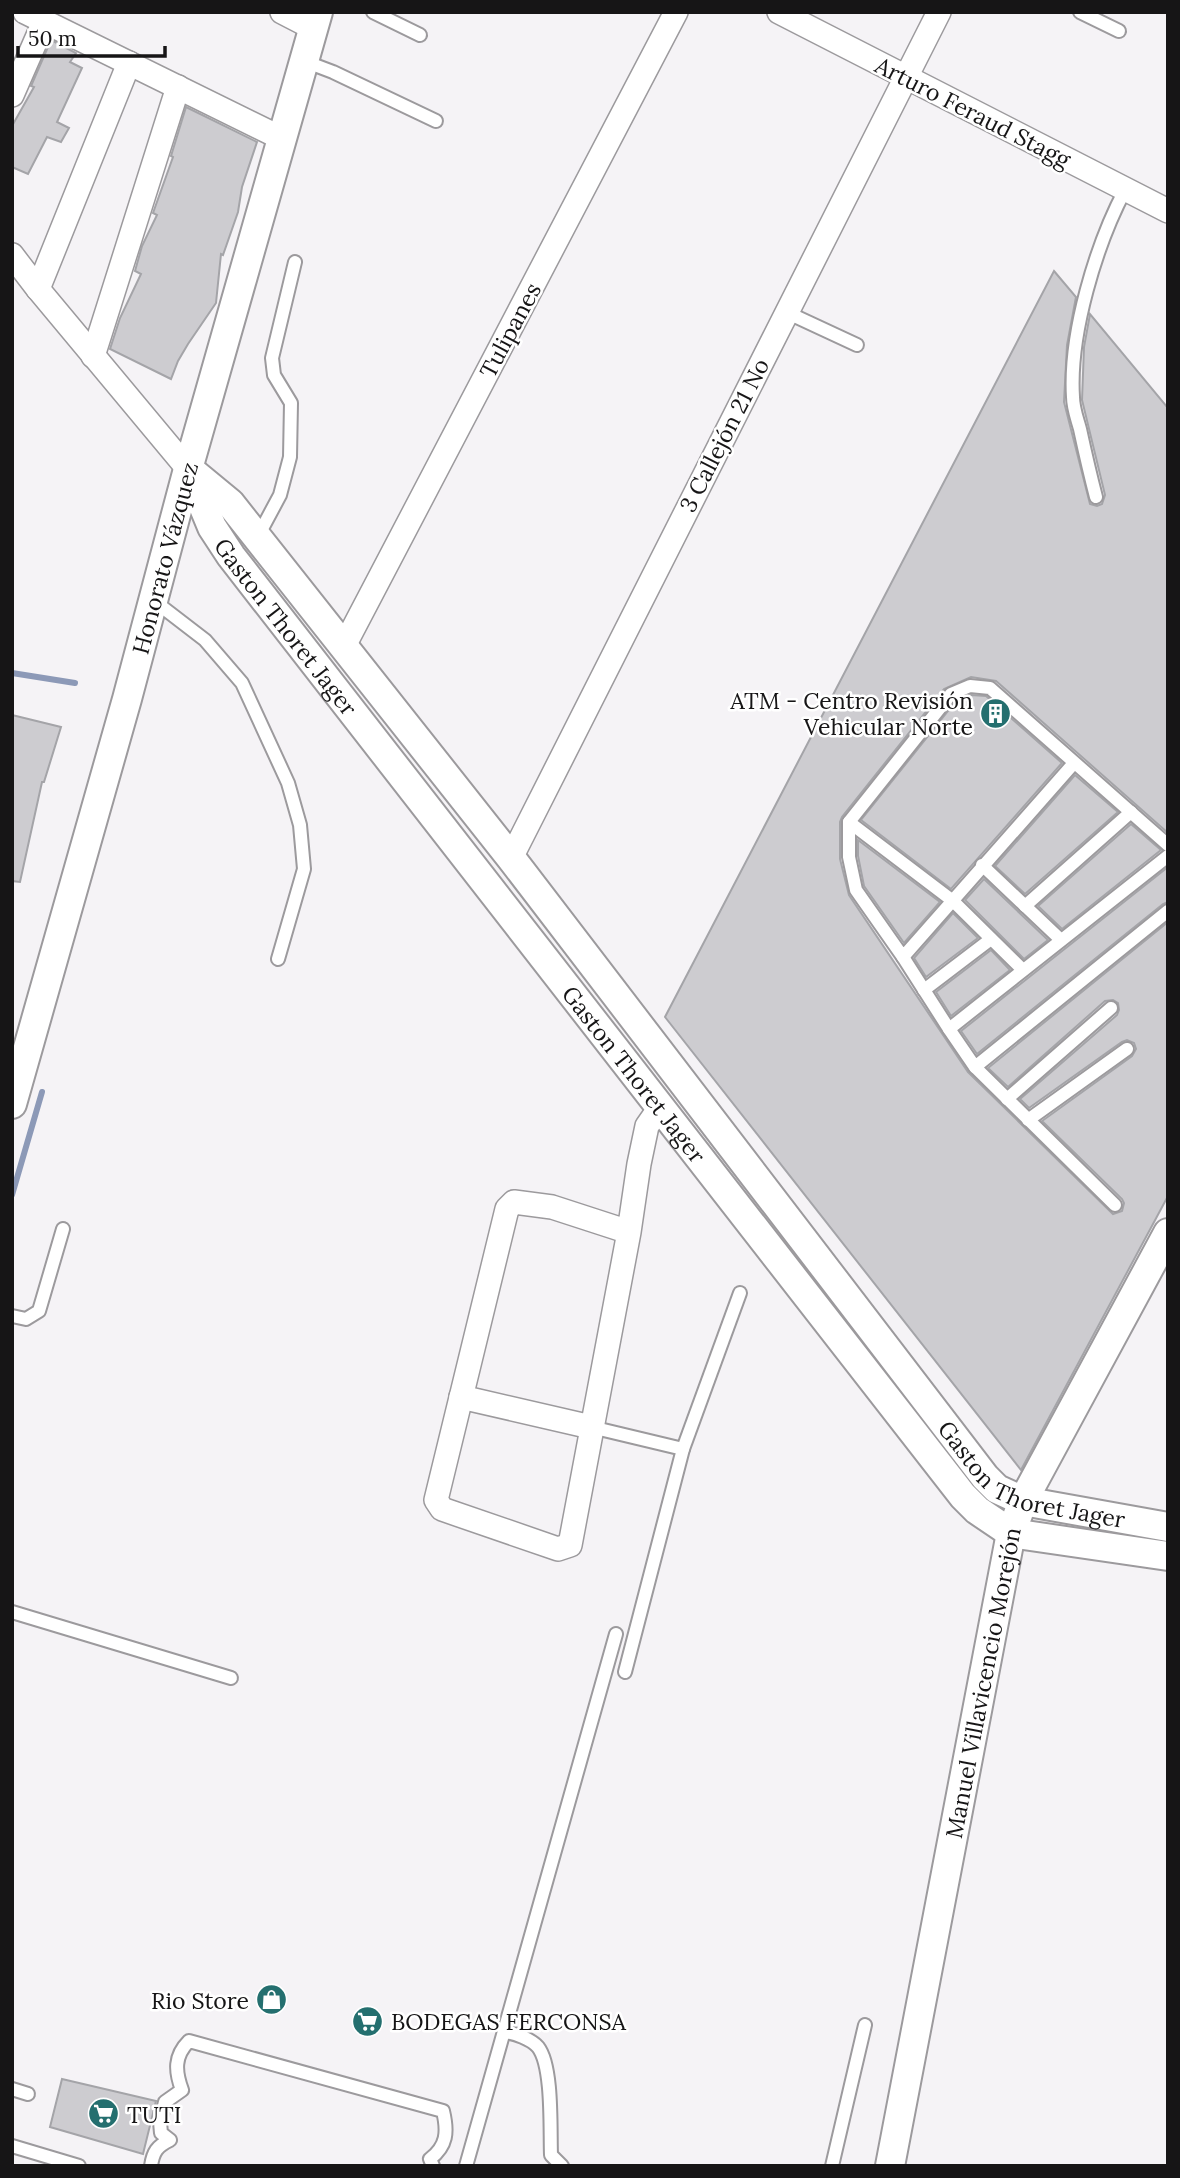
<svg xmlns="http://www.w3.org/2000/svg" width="1180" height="2178" font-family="Lora,serif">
	<rect width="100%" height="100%" fill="#f5f3f6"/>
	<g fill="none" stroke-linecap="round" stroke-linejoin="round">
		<!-- stream -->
		<g stroke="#8c99b7" stroke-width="6">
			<path d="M12,673L75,683"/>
			<path d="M12,1195L42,1092"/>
		</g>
	</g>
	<!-- building -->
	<g fill="#cdccd0" stroke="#a4a4a8" stroke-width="2">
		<path d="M51,40L76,53L70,62L82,68L57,122L69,128L61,142L47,137L28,174L12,167V126L34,87L31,86Z"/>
		<path d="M186,107L257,142L242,187L238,212L223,255L221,254L216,303L188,344L178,361L171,379L110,349L120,318L141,274L135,271L142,246L157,215L153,213L173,157L171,156Z"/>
		<path d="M1054,271L1076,297L1067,345L1064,402L1090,504L1097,506L1102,504L1105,495L1082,400L1084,347L1090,314L1168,408V833L996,681L971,677L944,689L842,817L840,822V859L849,895L968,1072L1113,1214L1122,1211L1124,1203L1122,1199L1042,1121L1132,1056L1136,1049L1134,1043L1127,1040L1122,1042L1029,1108L1020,1099L1117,1015L1119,1010L1118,1003L1113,1000L1105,1001L1008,1087L988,1068L1168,922V1196L1021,1470L665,1017Z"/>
		<path d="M971,695L986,696L1062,763L951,889L861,820L956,701Z"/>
		<path d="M12,715L61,727L44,782H42L20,882L12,881Z"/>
		<path d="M1075,775L1118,812L1025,894L995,866Z"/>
		<path d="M1131,824L1161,850L1062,929L1038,906Z"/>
		<path d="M858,840L940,902L904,943L864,886L858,856Z"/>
		<path d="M1168,867V902L1163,904L977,1054L961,1031Z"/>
		<path d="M984,879L1048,940L1024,959L965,900Z"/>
		<path d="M953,913L978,938L926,977L914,958Z"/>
		<path d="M991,950L1010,970L951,1016L936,992Z"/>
		<path d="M62,2079L156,2101L143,2154L50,2127Z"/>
	</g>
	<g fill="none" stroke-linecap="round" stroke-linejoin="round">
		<defs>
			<g id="service">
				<path d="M373,12L420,35"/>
				<path d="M1080,12L1119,31"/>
				<path d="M304,61L333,72L436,121"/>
				<path d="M786,312L857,345"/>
				<path d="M1096,497C1090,474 1085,452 1080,429C1077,418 1073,408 1073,397C1069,334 1096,245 1125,190"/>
				<path d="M257,538L280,495L290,457L291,403L274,375L272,358L295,262"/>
				<path d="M153,600L205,640L242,683L288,783L300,825L304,869L278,959"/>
				<path d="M1074,763L903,957L856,890L849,857V822L951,694L970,686L990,688L1168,845"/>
				<path d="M849,822L953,901L1023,970"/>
				<path d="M1168,856L949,1029L975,1067L1168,911"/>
				<path d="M982,865L1061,940"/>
				<path d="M1025,906L1131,812"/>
				<path d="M903,957L949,1029"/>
				<path d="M924,990L991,939"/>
				<path d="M975,1067L1115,1205"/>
				<path d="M1007,1099L1111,1008"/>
				<path d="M1028,1120L1127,1049"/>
				<path d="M12,1316L26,1319L39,1311L63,1229"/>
				<path d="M591,1427L683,1449L625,1672"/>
				<path d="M683,1449L740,1293"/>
				<path d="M12,1612L231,1678"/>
				<path d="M504,2032C515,2033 531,2039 538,2047C553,2066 550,2129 551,2155L562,2166"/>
				<path d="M12,2089L28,2094"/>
				<path d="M12,2146L79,2166"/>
				<path d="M151,2166C153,2152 157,2146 170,2140L161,2133L160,2122L165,2102L182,2090C175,2071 174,2056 189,2041L443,2111C448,2132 447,2146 430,2159L433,2166"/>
				<path d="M466,2166L616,1634"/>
				<path d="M832,2166L865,2025"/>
			</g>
			<g id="minor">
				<path d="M25,12L281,138"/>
				<path d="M282,12L313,28"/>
				<path d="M779,12L1168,211"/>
				<path d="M12,95L44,22"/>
				<path d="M12,255L38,289L188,469"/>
				<path d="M38,289L129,63"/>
				<path d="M93,356L178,87"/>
				<path d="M343,648L676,12"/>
				<path d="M511,858L939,12"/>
				<path d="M629,1232L552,1207L514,1202L507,1209L436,1500L442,1509L558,1549L570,1545L629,1232L639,1164L647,1126L661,1106"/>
				<path d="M461,1397L591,1427"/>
			</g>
			<g id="tertiary">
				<path id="s1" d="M188,469L212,527L231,556L963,1496L977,1510L1011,1533L1168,1556"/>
				<path id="s2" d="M190,470L230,503L511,858L985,1477L997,1489L1023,1501L1168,1527"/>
				<path id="s3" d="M12,1104L127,699L188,469L318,12"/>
				<path id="s4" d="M890,2166L1011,1533L1023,1501L1168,1233"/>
			</g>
		</defs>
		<!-- service casing -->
		<use href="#service" stroke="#9c9a9d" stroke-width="16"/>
		<!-- minor casing -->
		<use href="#minor" stroke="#9c9a9d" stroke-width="26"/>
		<!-- tertiary casing -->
		<use href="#tertiary" stroke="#9c9a9d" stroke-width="32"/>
		<!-- service -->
		<use href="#service" stroke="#fff" stroke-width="12"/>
		<!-- minor -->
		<use href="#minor" stroke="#fff" stroke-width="23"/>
		<!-- tertiary -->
		<use href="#tertiary" stroke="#fff" stroke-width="28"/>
	</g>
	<!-- icons -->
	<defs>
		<symbol id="building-disc" viewBox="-11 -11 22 22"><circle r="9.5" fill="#246f6f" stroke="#fff"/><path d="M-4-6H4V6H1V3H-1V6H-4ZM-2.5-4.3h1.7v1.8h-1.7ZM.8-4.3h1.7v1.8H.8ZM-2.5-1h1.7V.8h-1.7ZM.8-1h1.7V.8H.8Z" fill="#fff"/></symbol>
		<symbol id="shop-disc" viewBox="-11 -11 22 22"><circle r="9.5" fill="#246f6f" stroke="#fff"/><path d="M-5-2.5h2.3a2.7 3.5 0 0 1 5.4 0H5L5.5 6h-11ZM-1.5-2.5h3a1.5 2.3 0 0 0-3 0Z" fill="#fff"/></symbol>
		<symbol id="supermarket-disc" viewBox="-11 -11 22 22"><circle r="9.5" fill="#246f6f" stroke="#fff"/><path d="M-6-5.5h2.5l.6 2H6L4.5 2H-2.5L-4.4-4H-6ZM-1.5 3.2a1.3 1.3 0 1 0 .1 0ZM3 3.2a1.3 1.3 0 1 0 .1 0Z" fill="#fff"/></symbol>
	</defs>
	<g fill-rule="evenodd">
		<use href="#building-disc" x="978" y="696" width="35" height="35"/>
		<use href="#shop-disc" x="254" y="1982" width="35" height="35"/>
		<use href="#supermarket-disc" x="350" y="2004" width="35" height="35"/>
		<use href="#supermarket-disc" x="86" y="2096" width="35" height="35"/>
	</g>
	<g text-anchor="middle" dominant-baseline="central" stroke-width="5" stroke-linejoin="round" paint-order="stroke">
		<!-- street labels -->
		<g font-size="23" fill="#161516" stroke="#fff">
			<text transform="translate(973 112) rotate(27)">Arturo Feraud Stagg</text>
			<text transform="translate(510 330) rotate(-62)">Tulipanes</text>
			<text transform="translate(724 435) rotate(-63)">3 Callejón 21 No</text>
			<text stroke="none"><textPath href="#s3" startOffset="567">Honorato Vázquez</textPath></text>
			<text stroke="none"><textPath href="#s1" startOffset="187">Gaston Thoret Jager</textPath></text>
			<text stroke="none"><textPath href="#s1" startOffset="754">Gaston Thoret Jager</textPath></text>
			<text stroke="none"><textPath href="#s2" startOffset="1325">Gaston Thoret Jager</textPath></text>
			<text stroke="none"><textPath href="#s4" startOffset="492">Manuel Villavicencio Morejón</textPath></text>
		</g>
		<!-- poi labels -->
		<g font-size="23" fill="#161516" stroke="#fff" text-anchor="end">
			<text x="973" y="700">ATM - Centro Revisión<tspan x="973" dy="26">Vehicular Norte</tspan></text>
			<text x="249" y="2000">Rio Store</text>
			<text x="391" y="2021" text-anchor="start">BODEGAS FERCONSA</text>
			<text x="127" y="2114" text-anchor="start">TUTI</text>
		</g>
	</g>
	<!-- border -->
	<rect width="1180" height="2178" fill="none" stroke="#161516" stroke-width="28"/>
	<!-- scale -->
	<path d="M18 46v10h147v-10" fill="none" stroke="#161516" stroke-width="3.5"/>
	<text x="28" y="46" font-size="21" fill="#161516" stroke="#ffffff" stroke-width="5" paint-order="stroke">50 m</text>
</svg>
